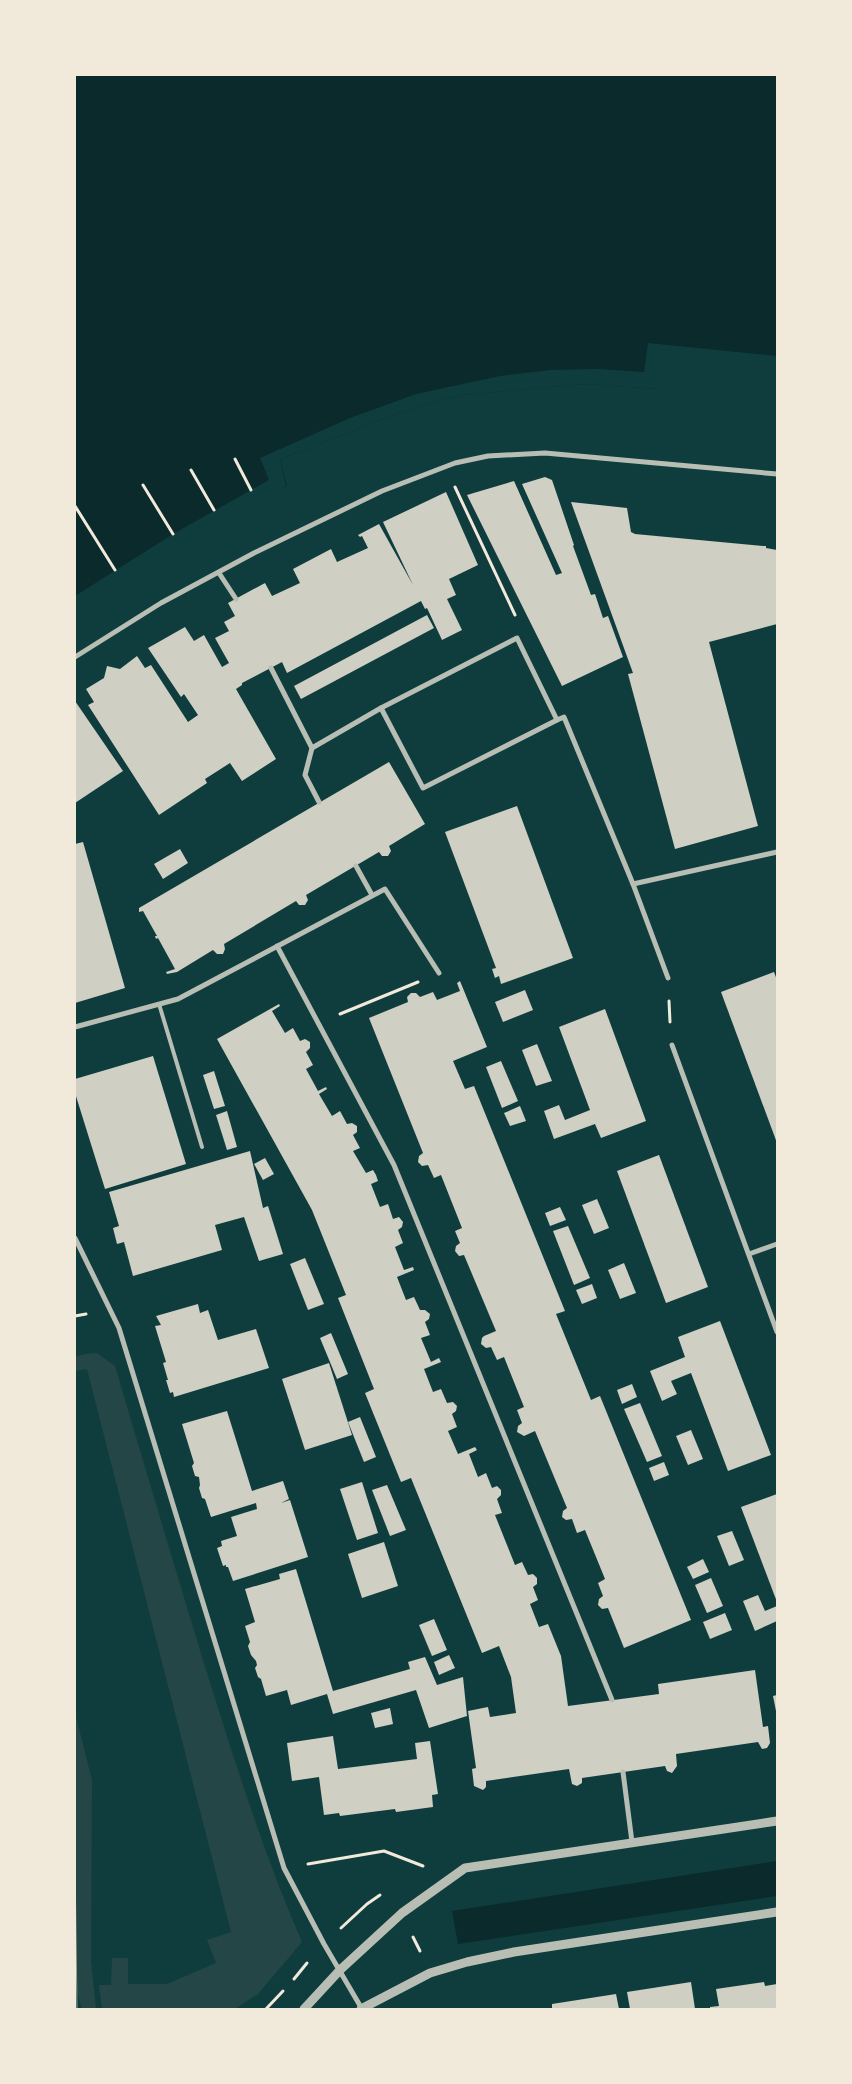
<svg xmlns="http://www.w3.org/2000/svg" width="852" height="2084" font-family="Jost,sans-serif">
	<rect width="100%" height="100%" fill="#0f3d3e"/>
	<!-- green -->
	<g fill="#244646">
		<path d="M97,1353L115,1366C144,1464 173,1562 203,1660C233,1756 262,1850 302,1942L258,1994L235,2009H102L99,1985H111L112,1958H128V1984H167L216,1963L207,1940L231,1932L87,1369L75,1371V1357L85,1354Z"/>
		<path d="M75,1713L92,1780L91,1961L96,2009H82L75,1987Z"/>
	</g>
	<!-- water -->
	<g fill="#0a2a2b">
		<path d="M75,75H777V371L661,361L658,389L585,384L461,395L409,409L280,459L287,486L274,491L201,530L75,607Z"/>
		<path d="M777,1861V1896L458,1944L452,1911Z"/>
	</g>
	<!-- pier -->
	<path fill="#0f3d3e" d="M648,343L777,356V374L663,363L661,389L659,391L658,389L585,384L461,395L409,409L280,459L286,486L202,532L75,610V596L173,534L269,480L260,458L350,418L416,394L500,376L550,370L598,369L644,372Z"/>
	<!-- building -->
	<g fill="#cfcfc3">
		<path d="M545,477L552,480L574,545L573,546L591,595L595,594L603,618L608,616L623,657L562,686L467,495L514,481L556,575L562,573L522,484Z"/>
		<path d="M446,492L478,565L449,579L456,595L447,599L462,630L442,640L427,608L425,609L421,601L287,673L282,662L242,683V685L236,689L276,759L242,781L230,763L205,779L207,783L159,815L88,705L94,702L86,689L104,678L107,666L120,669L137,656L145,668L151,665L188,722L198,715L184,694L181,697L148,648L185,627L194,641L204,635L222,667L229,663L215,638L229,631L224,622L235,616L228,603L265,583L272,596L300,583L293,569L331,549L337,562L368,548L362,536L360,537L358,535L379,524L413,585L383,522Z"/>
		<path d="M571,502L627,508L631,532L635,534L763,546H766V548L777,550V624L709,642L758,826L675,849L628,674L633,673Z"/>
		<path d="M427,615L434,628L301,699L294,686Z"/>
		<path d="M75,701L123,771L75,803Z"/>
		<path d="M389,762L425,824L389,846L391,851L388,856H382L379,852L306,895L308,900L305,905H299L296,901L224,944L225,949L223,954H217L213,950L177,972L167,974L166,972L175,969L158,938L156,939L155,936H157L143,911L139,912V908Z"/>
		<path d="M517,806L573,958L501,984L499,976L495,978L492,969L496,968L445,832Z"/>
		<path d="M83,842L125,988L75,1003V844Z"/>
		<path d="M180,849L188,863L163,879L154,864Z"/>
		<path d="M774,972L777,980V1143L721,992Z"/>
		<path d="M460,981L487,1047L453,1061L465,1089L474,1086L565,1311L556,1314L591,1400L600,1396L691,1620L624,1648L608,1608L602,1609L598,1605L599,1599L603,1596L598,1583L605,1579L585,1530L577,1533L572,1519L566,1520L562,1517L563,1511L567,1508L535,1431L524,1436L517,1432L518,1426L522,1423L517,1410L524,1407L504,1357L497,1360L491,1347L486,1348L481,1344L482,1338L484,1336L496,1331L464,1255L459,1256L455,1251L456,1246L460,1243L455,1231L462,1228L441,1175L434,1178L428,1165L422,1166L418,1162L419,1156L423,1153L369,1018L408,1002L407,997L411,993H416L420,997L433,992L437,1000L460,991L457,983Z"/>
		<path d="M525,990L533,1010L503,1022L495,1002Z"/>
		<path d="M279,1004L280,1006L272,1011L285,1033L293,1028L300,1041L305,1039L310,1042V1048L306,1052L313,1065L306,1069L318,1091L326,1087L327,1089L319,1094L332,1116L340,1111L347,1124L352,1123L357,1126V1132L353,1135L360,1148L353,1151L366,1173L373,1170L376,1175L378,1181L371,1184L380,1207L388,1204L393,1219L399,1217L403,1222L402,1227L398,1230L403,1243L395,1247L404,1270L413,1267L414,1270L397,1277L406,1300L414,1297L420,1310H425L430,1314L429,1319L425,1322L430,1335L421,1338L431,1362L439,1358L441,1362L424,1369L433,1392L441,1389L447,1403L453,1402L457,1406L456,1411L452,1414L457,1427L448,1431L458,1454L475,1447L477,1450L469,1454L478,1477L486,1473L492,1488L497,1486L501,1490V1495L497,1499L502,1513L495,1515L515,1565L522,1562L528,1575L533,1574L537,1578V1584L533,1587L538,1600L530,1604L539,1627L548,1624L561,1656L568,1706L659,1694L658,1684L755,1670L763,1727L768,1726L770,1743L767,1748L762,1749L758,1742L676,1754L677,1766L672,1773L667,1771L665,1766L582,1778V1783L577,1786L572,1784L569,1769L486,1781V1787L483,1790L474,1786L472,1769L476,1768L468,1711L488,1707L490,1717L516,1713L511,1677L499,1646L482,1653L411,1478L401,1482L365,1393L374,1389L338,1298L346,1295L312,1210L217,1039Z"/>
		<path d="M605,1009L646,1121L601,1138L595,1124L554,1139L544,1111L559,1105L565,1120L590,1110L559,1027Z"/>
		<path d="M537,1044L552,1081L536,1086L522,1050Z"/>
		<path d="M153,1056L186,1164L105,1189L75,1093V1079Z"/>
		<path d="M501,1061L518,1101L502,1108L486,1067Z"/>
		<path d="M214,1071L225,1106L214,1109L203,1075Z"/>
		<path d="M520,1106L526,1121L510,1126L504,1113Z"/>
		<path d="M227,1111L237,1147L227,1150L216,1115Z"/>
		<path d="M250,1151L263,1208L268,1206L283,1254L259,1261L244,1217L215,1225L222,1250L133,1276L124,1242L117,1244L113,1228L119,1226L109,1192Z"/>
		<path d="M659,1155L708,1287L666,1303L617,1171Z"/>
		<path d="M265,1158L274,1174L263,1180L254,1164Z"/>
		<path d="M597,1199L609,1228L594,1234L582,1205Z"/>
		<path d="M560,1207L566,1220L550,1226L545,1213Z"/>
		<path d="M568,1226L590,1278L574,1285L553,1231Z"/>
		<path d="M305,1258L324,1304L308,1310L290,1264Z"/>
		<path d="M624,1263L636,1293L620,1299L608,1270Z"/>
		<path d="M592,1284L597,1298L582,1304L576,1290Z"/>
		<path d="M198,1304L200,1313L208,1310L218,1340L256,1329L269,1368L174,1397L173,1392L170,1393L166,1380H168L163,1363L166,1362L155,1326L161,1325L156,1316Z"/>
		<path d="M720,1321L771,1455L728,1471L691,1373L671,1381L677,1394L662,1401L650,1371L685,1357L678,1337Z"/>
		<path d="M331,1333L348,1374L337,1379L320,1338Z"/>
		<path d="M329,1363L352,1435L305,1450L282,1379Z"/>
		<path d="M632,1384L637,1397L622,1404L617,1390Z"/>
		<path d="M640,1403L662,1456L647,1462L624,1409Z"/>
		<path d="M227,1411L252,1491L283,1481L289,1499L281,1503L290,1500L308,1557L233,1581L228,1567H226V1565L223,1566L217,1548L222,1546L221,1541L237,1536L231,1517L257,1509L256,1503L211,1517L205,1499L202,1498L199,1488L200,1485L199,1477L195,1476L192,1466L194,1463L182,1424Z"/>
		<path d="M360,1417L376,1457L364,1462L348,1422Z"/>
		<path d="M691,1430L703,1459L688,1465L676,1436Z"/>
		<path d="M664,1462L669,1475L654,1481L649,1468Z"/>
		<path d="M362,1482L378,1533L357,1540L340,1489Z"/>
		<path d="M387,1485L406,1530L390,1536L372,1490Z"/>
		<path d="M777,1494V1602L741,1507Z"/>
		<path d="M732,1531L744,1560L729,1566L717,1536Z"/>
		<path d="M384,1542L398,1586L362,1598L348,1554Z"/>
		<path d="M703,1559L709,1572L693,1579L687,1567Z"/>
		<path d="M296,1569L333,1691L410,1669L408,1662L425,1657L437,1685L463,1677L467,1716L429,1728L416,1690L333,1714L327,1694L291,1705L287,1690L266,1696L261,1679L258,1677L255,1668L257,1665L256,1661L251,1655L248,1646L250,1642L245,1626L255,1622L245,1589L280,1579L279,1574Z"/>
		<path d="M711,1578L723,1606L707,1613L695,1585Z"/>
		<path d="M758,1595L765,1611L777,1606V1621L755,1631L743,1601Z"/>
		<path d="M725,1613L732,1630L710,1639L703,1622Z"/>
		<path d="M434,1619L447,1650L432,1656L419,1625Z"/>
		<path d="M449,1655L455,1668L439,1675L434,1662Z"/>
		<path d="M777,1695V1710L776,1711L773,1696Z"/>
		<path d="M390,1708L393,1724L375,1728L371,1713Z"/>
		<path d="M333,1736L338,1769L417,1759L415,1743L430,1741L438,1794L432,1795L433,1807L396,1812L395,1809L340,1816L339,1813L324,1815L319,1777L292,1781L287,1743Z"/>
		<path d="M691,1982L695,2009H630L627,1992Z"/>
		<path d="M764,1982L765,1986L777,1984V2009H710V2007L719,2006L716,1989Z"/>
		<path d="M616,1994L619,2009H552V2004Z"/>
	</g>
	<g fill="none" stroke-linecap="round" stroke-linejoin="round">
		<!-- path -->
		<g stroke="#f1e9da" stroke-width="3">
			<path d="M235,459L251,490"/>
			<path d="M191,470L214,510"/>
			<path d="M143,485L173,534"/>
			<path d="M455,487L515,615"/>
			<path d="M75,506L115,570"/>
			<path d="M669,1001L670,1022"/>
			<path d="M340,1014L418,982"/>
			<path d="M75,1316L86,1314"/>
			<path d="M308,1864L384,1851L423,1866"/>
			<path d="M341,1928L367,1904L380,1895"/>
			<path d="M413,1937L420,1951"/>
			<path d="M294,1979L307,1963"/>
			<path d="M266,2009L283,1991"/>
		</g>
		<!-- service -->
		<path stroke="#b8beb3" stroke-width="4" d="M159,1004L202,1147"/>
		<!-- minor -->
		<g stroke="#b8beb3" stroke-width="5">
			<path d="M219,573L236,599"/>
			<path d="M75,657L161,603L254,553L382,491L455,463L488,456L545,453L777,474"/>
			<path d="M271,668L312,748L305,775L319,802"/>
			<path d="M381,708L423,788L557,720"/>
			<path d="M312,748L381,708L517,638L557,720L564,717L633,884L668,978"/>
			<path d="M356,866L372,895"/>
			<path d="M633,884L777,852"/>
			<path d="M277,946L394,1165L612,1700"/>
			<path d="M75,1027L178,999L385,889L439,973"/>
			<path d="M672,1045L777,1332"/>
			<path d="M75,1238L119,1328L284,1868L324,1944L362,2009"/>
			<path d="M749,1254L777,1244"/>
			<path d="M623,1772L632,1842"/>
		</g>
		<!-- tertiary -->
		<g stroke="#b8beb3" stroke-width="9">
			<path d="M304,2009L340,1970L402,1913L465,1868L777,1821"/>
			<path d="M361,2009L430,1973L467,1962L514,1952L777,1912"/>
		</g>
		<!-- tram -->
		<path stroke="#97a49c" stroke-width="1" d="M75,1860L77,2009"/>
	</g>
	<!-- border -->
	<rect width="852" height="2084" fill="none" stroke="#f1e9da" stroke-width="152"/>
</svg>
